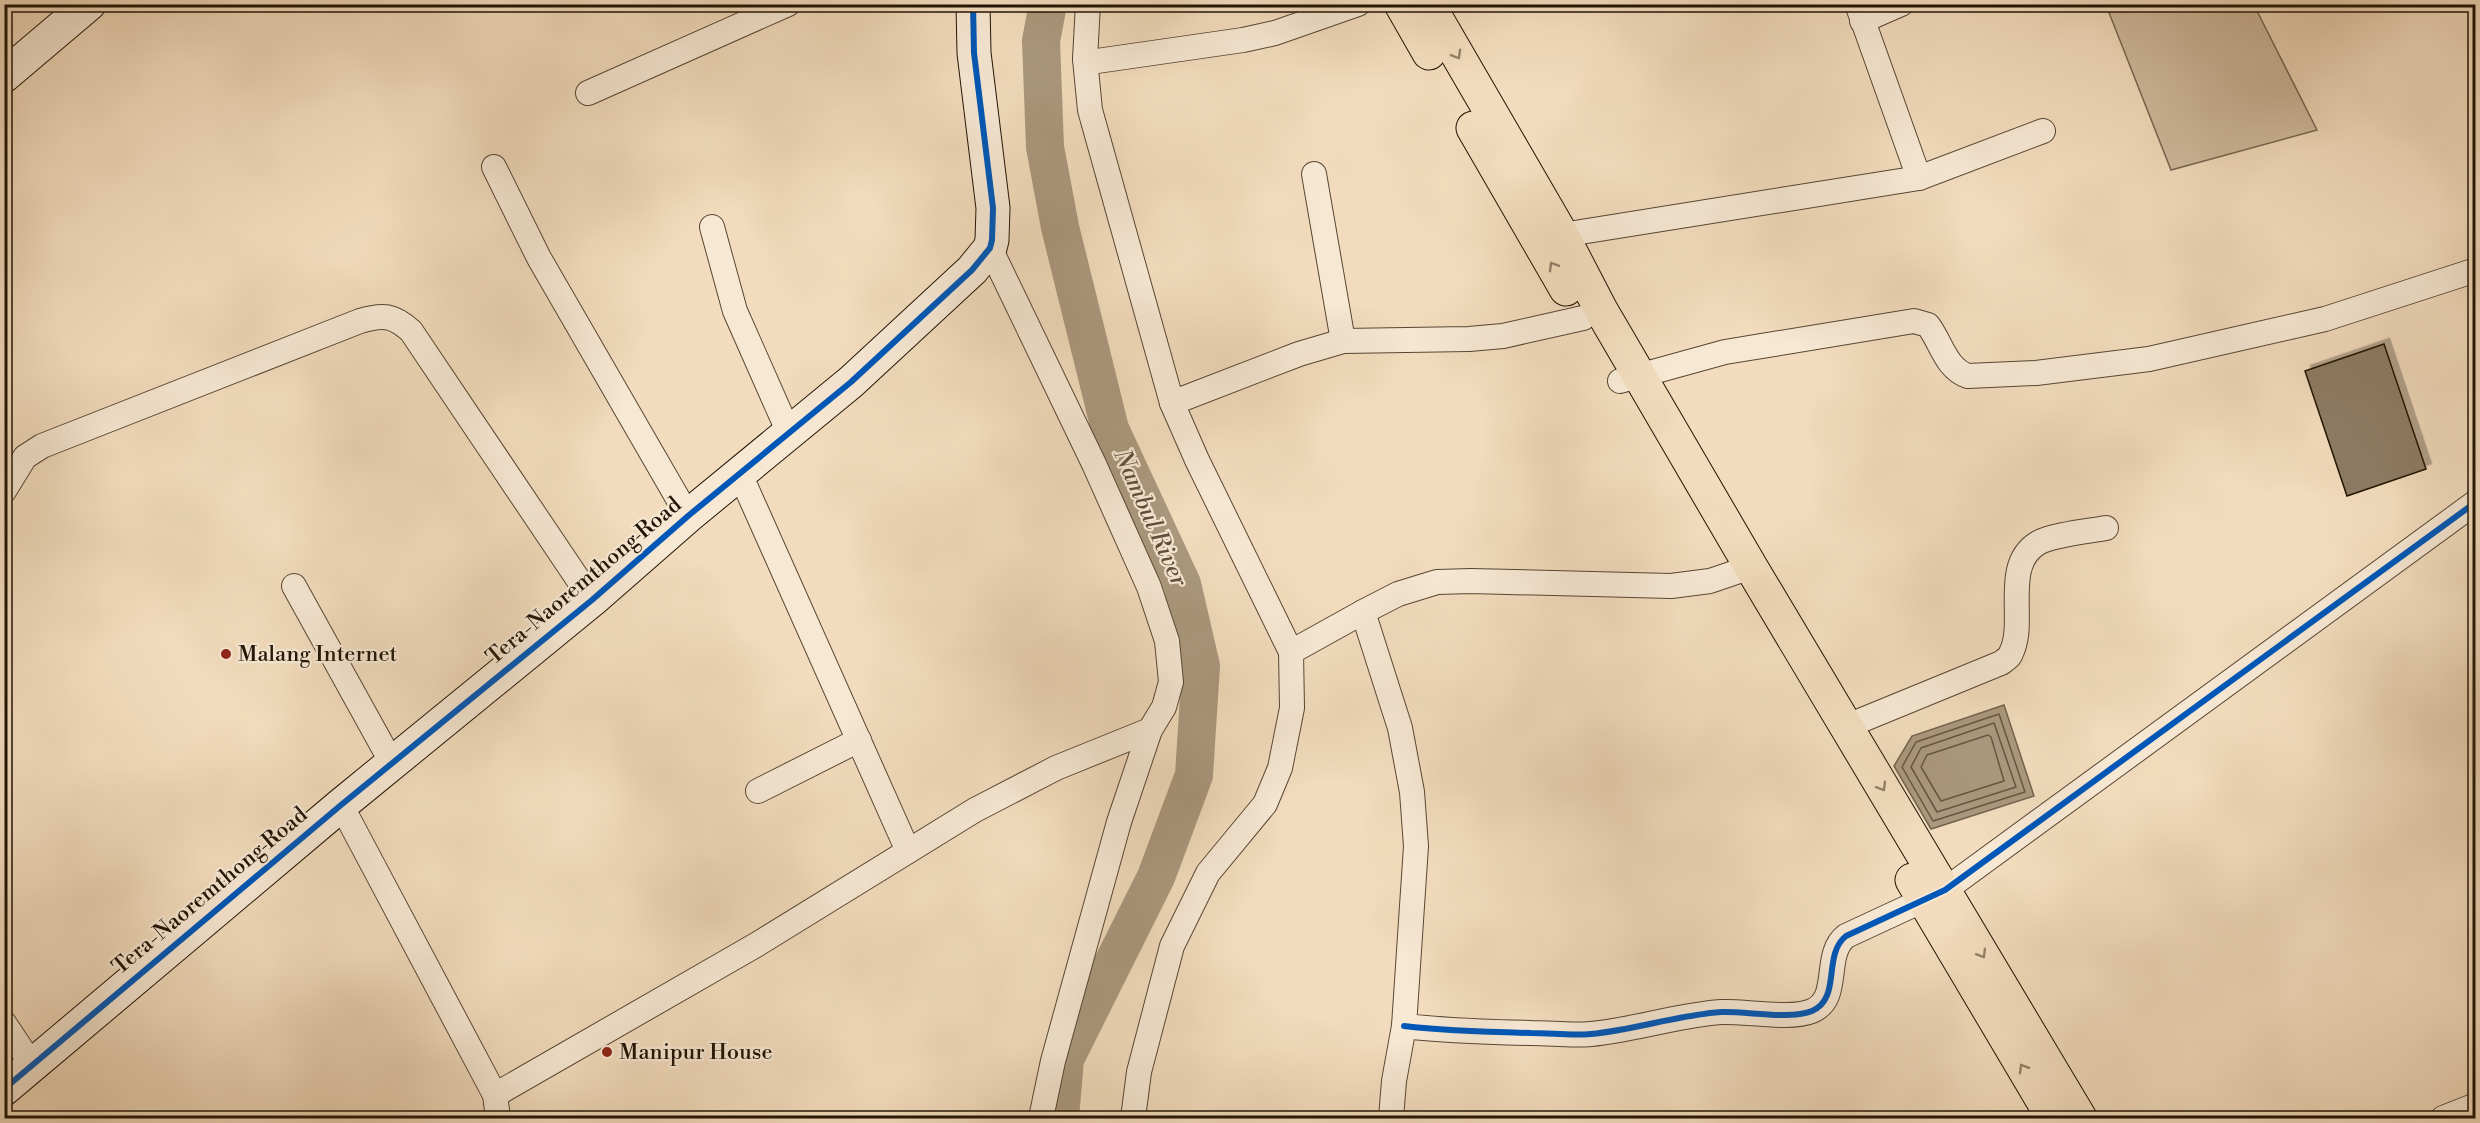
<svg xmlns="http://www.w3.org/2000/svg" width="2480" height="1123" font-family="'Libre Bodoni',serif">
	<defs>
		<filter id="shadow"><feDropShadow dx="5.5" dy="-5.5" stdDeviation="0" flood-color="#0004"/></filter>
	</defs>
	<rect width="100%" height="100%" fill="#f2dcbd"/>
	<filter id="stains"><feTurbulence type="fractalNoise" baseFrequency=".00333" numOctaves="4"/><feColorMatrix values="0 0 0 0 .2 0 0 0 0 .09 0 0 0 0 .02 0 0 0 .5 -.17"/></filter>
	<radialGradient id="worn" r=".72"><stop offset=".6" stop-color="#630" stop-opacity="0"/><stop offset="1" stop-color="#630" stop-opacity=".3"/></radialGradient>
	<!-- green -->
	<path fill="#cfba9e" stroke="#786752" stroke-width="1.5" d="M2106,5H2254L2317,130L2171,170Z"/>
	<!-- water -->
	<path fill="#ab987e" stroke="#74634e" stroke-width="1.5" d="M2004,705L2034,796L1931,829L1894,766L1912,736Z"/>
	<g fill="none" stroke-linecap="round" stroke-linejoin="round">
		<!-- shore -->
		<g stroke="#665642" stroke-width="1.5">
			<path d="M1999,714L2025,792L1933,821L1902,767L1916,742Z"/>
			<path d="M1994,723L2016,787L1937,812L1911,767L1921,748Z"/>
			<path d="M1988,735L1991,737L2004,781L1941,801L1921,767L1927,755Z"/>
		</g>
		<!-- river -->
		<path stroke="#ab987e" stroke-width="38" d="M1048,4L1041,41L1045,147L1060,227L1110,429L1182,584L1201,666L1194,775L1156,877L1065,1059L1060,1118"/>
	</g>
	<!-- building -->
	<path fill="#8e7c65" stroke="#221405" stroke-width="1.5" filter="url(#shadow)" d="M2384,344L2426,469L2347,496L2305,371Z"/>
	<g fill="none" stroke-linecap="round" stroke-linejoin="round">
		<defs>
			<g id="street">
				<path d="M1088,4L1085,59L1097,61L1243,40L1275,33L1358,4"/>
				<path d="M1857,4L1919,178"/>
				<path d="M1862,21L1901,4"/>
				<path d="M1085,59L1090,110L1172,403L1197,460L1291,652"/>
				<path d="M588,93L788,4"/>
				<path d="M494,167L539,258L688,516"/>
				<path d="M1314,174L1343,341"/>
				<path d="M712,227L735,311L789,433"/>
				<path d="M1562,235L1919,178L2043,131"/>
				<path d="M990,248L1094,464L1149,587L1167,641L1171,682L1164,707L1150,730L1119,822L1053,1061L1041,1118"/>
				<path d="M1620,381L1725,352L1914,321L1928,325C1941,342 1946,369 1968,376L2036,373L2149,359L2325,319L2476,270"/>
				<path d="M1172,403L1299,354L1343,341L1469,339L1503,336L1583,318"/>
				<path d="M740,474L908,851"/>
				<path d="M4,491L25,457L42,446L360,321C383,314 393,315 411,331L592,600"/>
				<path d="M294,586L392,763"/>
				<path d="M1845,727L2001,663C2005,660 2010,657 2011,653C2027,622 2001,565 2038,543C2051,535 2089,531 2106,528"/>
				<path d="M758,791L859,740"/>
				<path d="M341,805L495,1095L498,1118"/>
				<path d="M4,1023L32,1065"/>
				<path d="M1404,1026C1446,1031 1489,1032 1531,1033C1551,1033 1571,1036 1591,1034C1634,1030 1678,1015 1721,1012C1747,1011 1790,1020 1812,1011C1842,998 1822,955 1846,936L1945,890L2476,502"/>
				<path d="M495,1095L756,945L975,810L1056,768L1150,730"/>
				<path d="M1133,1118L1139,1072L1172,946L1208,873L1265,804L1280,768L1292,708L1291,652L1363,612"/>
				<path d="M1391,1118L1394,1081L1404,1026L1416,846L1412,792L1400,728L1363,612L1398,594L1437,582L1471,581L1671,586L1710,581L1751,567"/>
				<path d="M2443,1118L2476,1105"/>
			</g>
			<g id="secondary">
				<path d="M4,76L89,4"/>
				<path d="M4,1089L341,805L592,600L688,516L851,382L972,270L990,248L992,240L993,208L974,53L973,4"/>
			</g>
			<g id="primary">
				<path d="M1401,4L1429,53"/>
				<path d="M1428,4L1562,235L1601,310L1751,567L2080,1118"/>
				<path d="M1473,128L1566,289"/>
				<path d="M1912,880L2053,1118"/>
			</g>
		</defs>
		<!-- street casing -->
		<use href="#street" stroke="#564633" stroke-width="26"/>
		<!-- secondary casing -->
		<use href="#secondary" stroke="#221405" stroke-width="35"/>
		<!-- primary casing -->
		<use href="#primary" stroke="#221405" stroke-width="35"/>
		<!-- street -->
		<use href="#street" stroke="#f7e8d4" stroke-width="24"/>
		<!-- secondary -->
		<use href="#secondary" stroke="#f7e8d4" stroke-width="33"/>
		<!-- primary -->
		<use href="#primary" stroke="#f2dcbd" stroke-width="33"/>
		<defs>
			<g id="cycleway">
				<path d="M1404,1026C1446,1031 1489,1032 1531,1033C1551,1033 1571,1036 1591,1034C1634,1030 1678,1015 1721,1012C1747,1011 1790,1020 1812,1011C1842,998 1822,955 1846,936L1945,890L2476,502"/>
				<path d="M4,1089L341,805L592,600L688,516L851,382L972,270L990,248L992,240L993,208L974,53L973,4"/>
			</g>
		</defs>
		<!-- cycleway casing -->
		<use href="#cycleway" stroke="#f7e8d4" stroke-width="10"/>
		<!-- cycleway -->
		<use href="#cycleway" stroke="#0057b8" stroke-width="6"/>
	</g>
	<!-- one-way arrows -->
	<defs><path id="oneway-chevron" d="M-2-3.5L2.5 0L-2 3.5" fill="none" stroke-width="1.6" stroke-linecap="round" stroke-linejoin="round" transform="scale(1.5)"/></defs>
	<g stroke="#94826a">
		<use href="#oneway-chevron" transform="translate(1457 55) rotate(60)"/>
		<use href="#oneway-chevron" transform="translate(1553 266) rotate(-120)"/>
		<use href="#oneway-chevron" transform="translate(1882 787) rotate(59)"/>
		<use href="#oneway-chevron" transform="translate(1982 954) rotate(59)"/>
		<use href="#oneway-chevron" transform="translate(2023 1068) rotate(-121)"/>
	</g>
	<!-- markers -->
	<g fill="#8f2418" stroke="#f7e8d4" stroke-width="2">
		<circle cx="226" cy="654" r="6"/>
		<circle cx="607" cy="1052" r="6"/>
	</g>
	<g text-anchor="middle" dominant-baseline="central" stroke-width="4.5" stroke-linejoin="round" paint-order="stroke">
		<!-- street labels -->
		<g font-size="22" fill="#221405" stroke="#f7e8d4">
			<text transform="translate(584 581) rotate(-40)">Tera-Naoremthong Road</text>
			<text transform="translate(210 891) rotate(-40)">Tera-Naoremthong Road</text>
		</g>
		<!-- poi labels -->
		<g font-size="22" fill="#221405" stroke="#f7e8d4" text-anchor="start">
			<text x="238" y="654">Malang Internet</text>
			<text x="619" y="1052">Manipur House</text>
		</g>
		<!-- water labels -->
		<g font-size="24" font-style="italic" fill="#604f3b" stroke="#f7e8d4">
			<text transform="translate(1150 518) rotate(66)">Nambul River</text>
		</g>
	</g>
	<!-- margin -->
	<rect width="2480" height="1123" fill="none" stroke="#f2dcbd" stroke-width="24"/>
	<rect x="6" y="6" width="2468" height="1111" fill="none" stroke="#221405" stroke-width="3"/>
	<rect x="12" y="12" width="2456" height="1099" fill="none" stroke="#221405" stroke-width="1.5"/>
	<rect width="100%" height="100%" filter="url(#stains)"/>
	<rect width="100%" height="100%" fill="url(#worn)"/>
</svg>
